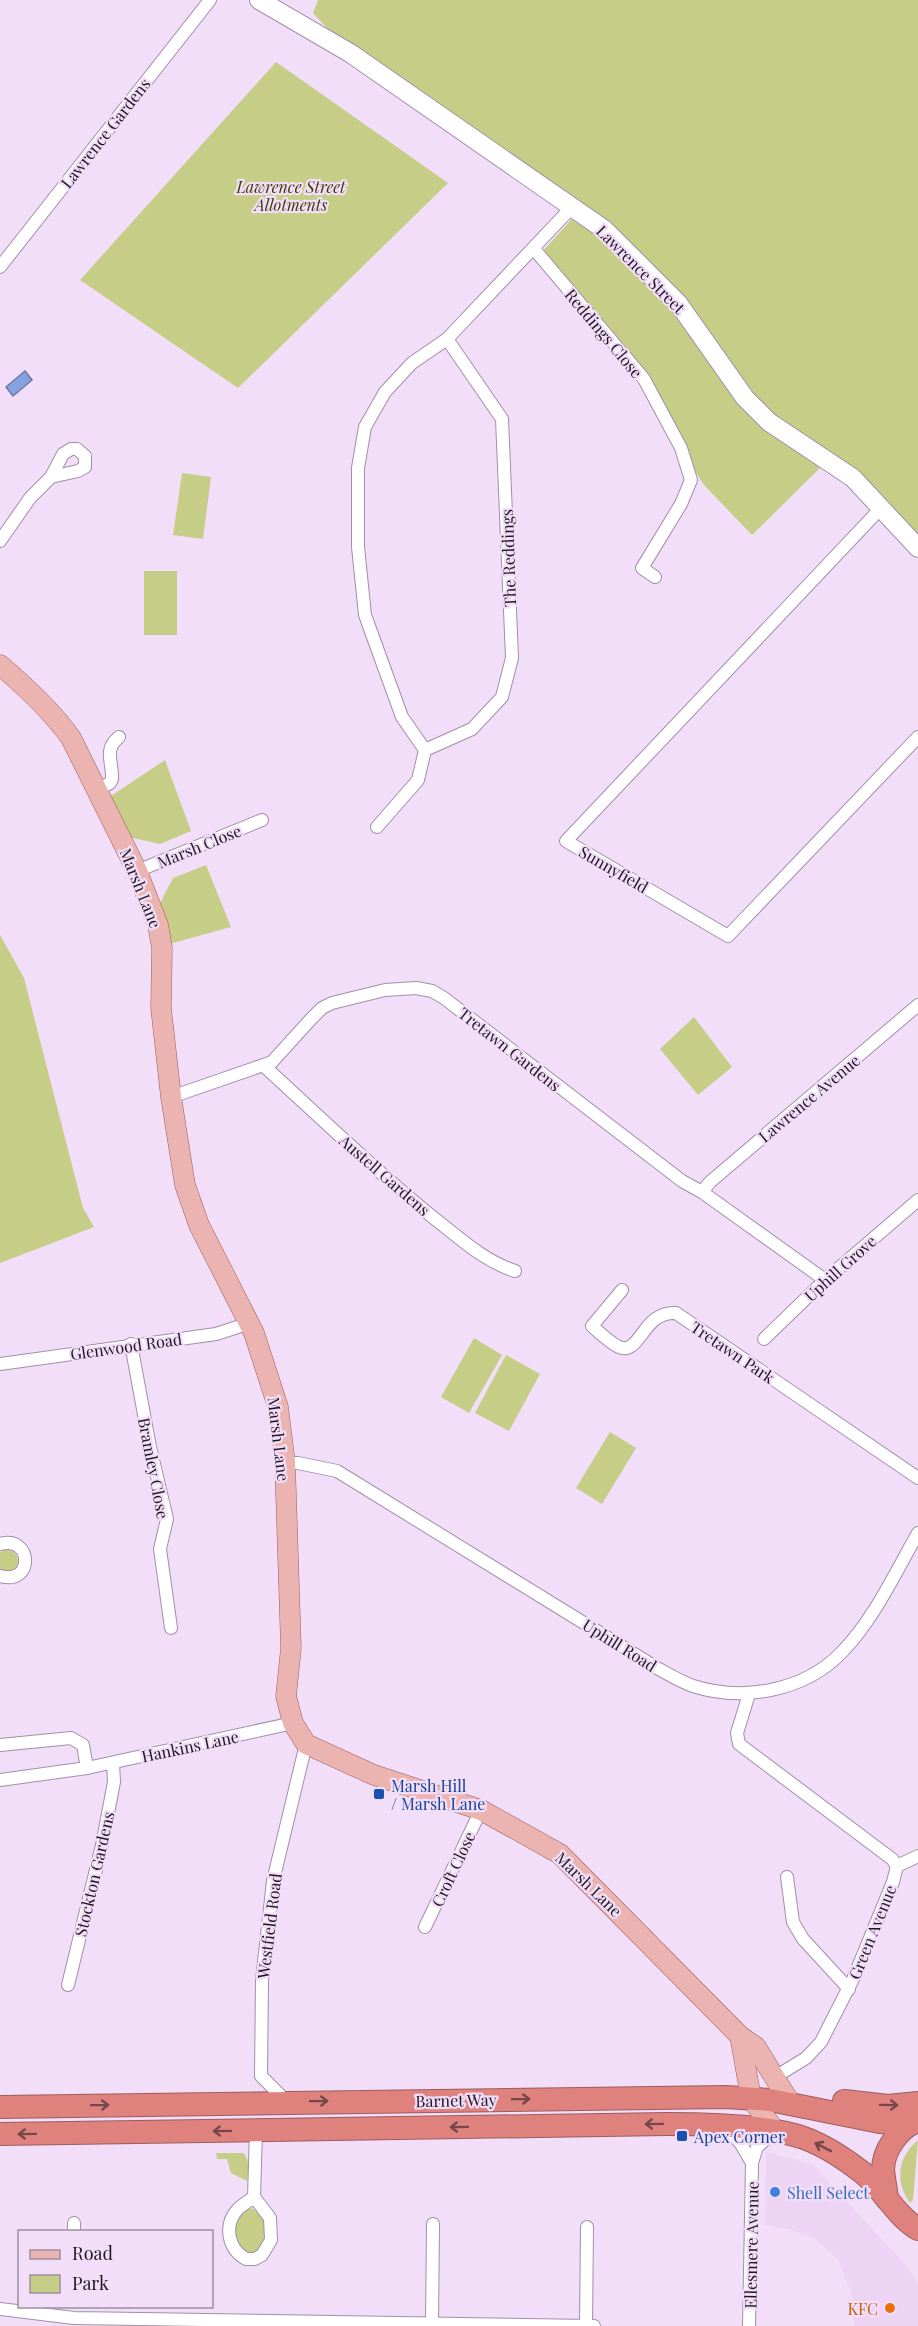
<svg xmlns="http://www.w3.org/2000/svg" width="918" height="2326" font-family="'Playfair Display',serif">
	<rect width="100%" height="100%" fill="#f2def8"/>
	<!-- built -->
	<path fill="#edd4f5" d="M766,2152L812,2164L901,2260L918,2283V2326H854L852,2295L838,2259L815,2239L789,2229L765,2225Z"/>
	<!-- green -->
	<g fill="#c6cd86">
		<path d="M318,0H918V548L827,461L752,535L704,485L683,452L642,377L543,251L578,212L350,53L313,13Z"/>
		<path d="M276,62L448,183L238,388L80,280Z"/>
		<path d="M182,473L211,477L203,539L173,535Z"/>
		<rect x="144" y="571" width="33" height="64"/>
		<path d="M165,760L191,831L160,844L129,837L111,796Z"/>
		<path d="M206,865L231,927L169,944L159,905L173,878Z"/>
		<path d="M0,935L24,978L83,1208L94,1227L0,1263Z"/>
		<path d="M694,1017L732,1067L698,1095L660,1049Z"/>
		<path d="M474,1338L502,1355L469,1413L441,1397Z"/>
		<path d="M506,1355L540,1374L509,1431L475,1413Z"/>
		<path d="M610,1432L636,1448L602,1504L576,1488Z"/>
		<path d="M6,1549L14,1552C20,1559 19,1566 12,1571L0,1570V1552Z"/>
		<path d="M918,2140L913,2200L910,2203C894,2181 898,2157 918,2140Z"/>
		<path d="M216,2153H244L249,2163L247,2181L231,2173L227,2159H217Z"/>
		<path d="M249,2208C274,2212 270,2263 241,2251C233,2235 231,2218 249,2208Z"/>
	</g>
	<!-- water -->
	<path fill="#87a3df" stroke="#6879a6" stroke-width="1.5" d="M25,371L32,380L13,396L6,387Z"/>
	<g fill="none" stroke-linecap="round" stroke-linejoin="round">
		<defs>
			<g id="street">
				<path d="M534,249L644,379L681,448L691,480L681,504L642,568L655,577"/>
				<path d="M0,267L210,0"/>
				<path d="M882,507L566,841L728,936L918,737"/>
				<path d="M0,541L30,498L51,477L63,454L71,449H77L85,456V467L78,471L51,477"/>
				<path d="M425,750L402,717L365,615L358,547V468L365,427L385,392L412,363L447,339"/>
				<path d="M97,790L110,783L112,779C113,762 103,750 119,737"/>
				<path d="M377,827L418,780L425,750L472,729L502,697L512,658L502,419L447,339L572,207"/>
				<path d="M137,871L262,820"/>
				<path d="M264,1066C320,1117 375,1171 435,1219C461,1239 484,1261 515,1271"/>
				<path d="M171,1097L272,1062L311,1019L322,1008L332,1003L385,990L416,988L432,991L444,998L682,1181L702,1192L825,1280"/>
				<path d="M702,1192L710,1182L918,1005"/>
				<path d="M622,1290L592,1326C600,1333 610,1343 619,1347C641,1356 642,1311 676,1313L918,1478"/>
				<path d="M764,1339L825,1280L918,1200"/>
				<path d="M131,1344L150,1447L167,1519L160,1549L171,1628"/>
				<path d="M0,1364L216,1334L250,1323"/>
				<path d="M285,1463H298L337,1471L657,1668C668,1674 681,1682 693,1686C743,1702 805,1691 842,1652C874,1619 895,1573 918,1533"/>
				<path d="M0,1544C33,1535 34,1586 0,1576"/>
				<path d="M749,1694L737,1733L739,1744L892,1859L897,1866L893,1882L854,1977L821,2042L806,2058L775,2077"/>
				<path d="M0,1745L71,1738L83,1745L87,1768"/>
				<path d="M0,1780L87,1768L293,1723"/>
				<path d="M897,1866L918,1856"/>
				<path d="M787,1877L793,1922L803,1939L849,1989"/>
				<path d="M425,1927L481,1810"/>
				<path d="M68,1985L102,1845L114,1782L113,1763"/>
				<path d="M287,2102L261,2076L262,1980L273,1881L306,1744"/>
				<path d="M724,2126L741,2144L752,2163"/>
				<path d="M254,2197C249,2201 242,2205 238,2209C223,2225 228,2249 246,2259H255L262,2255L271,2240L270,2218L254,2197L256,2130"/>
				<path d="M74,2232V2223"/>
				<path d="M0,2309L74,2318L594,2326"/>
				<path d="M432,2324L433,2224"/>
				<path d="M586,2326L587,2227"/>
				<path d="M749,2326L752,2163L757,2147L775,2131"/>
			</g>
			<path id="secondary" d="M259,0L350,53L605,230L678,303L745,398L769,422L853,478L918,548"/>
			<g id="primary">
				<path d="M0,665C26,687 51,710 71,738L137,871L158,925L162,948L161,1008L171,1097L185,1185L199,1225L254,1333L278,1407L285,1463L291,1648L286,1696L293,1723L306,1744L374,1775L481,1810L560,1854L740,2036L756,2047L790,2103"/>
				<path d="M740,2036L751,2098L775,2131"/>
			</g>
			<g id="highway">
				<path d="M844,2101L888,2106L918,2103"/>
				<path d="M0,2107L726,2097L770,2100L880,2122L909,2124"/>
				<path d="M0,2134L667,2124C706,2124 768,2125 804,2138C826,2146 845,2159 863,2173C884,2190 895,2215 918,2229"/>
				<path d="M887,2199C886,2189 884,2180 883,2170C883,2150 899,2128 917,2121"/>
			</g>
		</defs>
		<!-- street casing -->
		<use href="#street" stroke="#a28fa8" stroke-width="14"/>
		<!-- secondary casing -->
		<use href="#secondary" stroke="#a28fa8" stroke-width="20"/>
		<!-- primary casing -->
		<use href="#primary" stroke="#9b5d5c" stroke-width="21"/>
		<!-- highway casing -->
		<use href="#highway" stroke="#9b5d5c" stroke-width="24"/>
		<!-- street -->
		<use href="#street" stroke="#fff" stroke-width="12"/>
		<!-- secondary -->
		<use href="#secondary" stroke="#fff" stroke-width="18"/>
		<!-- primary -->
		<use href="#primary" stroke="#ecb4b1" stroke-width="20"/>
		<!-- highway -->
		<use href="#highway" stroke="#df827d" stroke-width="22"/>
	</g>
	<!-- one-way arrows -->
	<defs><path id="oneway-shaft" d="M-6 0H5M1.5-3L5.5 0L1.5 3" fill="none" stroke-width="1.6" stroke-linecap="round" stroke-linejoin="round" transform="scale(1.5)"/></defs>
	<g stroke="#75474a">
		<use href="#oneway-shaft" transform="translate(521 2099) rotate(-1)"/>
		<use href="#oneway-shaft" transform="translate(319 2101) rotate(-1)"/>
		<use href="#oneway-shaft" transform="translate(100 2105) rotate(-1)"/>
		<use href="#oneway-shaft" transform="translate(889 2105) rotate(1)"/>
		<use href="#oneway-shaft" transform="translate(654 2124) rotate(179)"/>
		<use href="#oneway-shaft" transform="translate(459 2127) rotate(179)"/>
		<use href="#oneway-shaft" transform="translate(222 2131) rotate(179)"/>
		<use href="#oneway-shaft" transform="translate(27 2134) rotate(179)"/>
		<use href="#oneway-shaft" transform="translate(823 2147) rotate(-153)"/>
	</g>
	<!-- markers -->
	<g fill="#1a4fb4" stroke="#f2def8" stroke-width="2">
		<rect x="373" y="1788" width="12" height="12" rx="3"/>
		<rect x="676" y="2130" width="12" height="12" rx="3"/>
	</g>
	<circle fill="#3f7fe0" stroke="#f2def8" stroke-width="2" cx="775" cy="2192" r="6"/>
	<circle fill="#e8710a" stroke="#f2def8" stroke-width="2" cx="890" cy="2308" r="6"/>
	<g text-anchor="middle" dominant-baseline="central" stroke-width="4.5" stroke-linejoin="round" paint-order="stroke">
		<!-- street labels -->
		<g font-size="16" fill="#1e1720" stroke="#f2def8">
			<text transform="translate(105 133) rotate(-52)">Lawrence Gardens</text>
			<text transform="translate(641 269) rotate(45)">Lawrence Street</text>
			<text transform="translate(604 333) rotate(50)">Reddings Close</text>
			<text transform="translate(508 558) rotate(-92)">The Reddings</text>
			<text transform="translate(199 846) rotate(-22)">Marsh Close</text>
			<text transform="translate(614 869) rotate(30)">Sunnyfield</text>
			<text transform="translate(141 888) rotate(68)">Marsh Lane</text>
			<text transform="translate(510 1049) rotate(38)">Tretawn Gardens</text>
			<text transform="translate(809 1098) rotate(-40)">Lawrence Avenue</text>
			<text transform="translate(385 1175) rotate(41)">Austell Gardens</text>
			<text transform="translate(840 1268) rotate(-42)">Uphill Grove</text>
			<text transform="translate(126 1346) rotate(-8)">Glenwood Road</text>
			<text transform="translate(733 1352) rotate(34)">Tretawn Park</text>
			<text transform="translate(279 1439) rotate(83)">Marsh Lane</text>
			<text transform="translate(154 1468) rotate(79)">Bramley Close</text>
			<text transform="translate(620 1645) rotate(32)">Uphill Road</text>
			<text transform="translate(190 1746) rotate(-12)">Hankins Lane</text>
			<text transform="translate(453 1869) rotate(-65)">Croft Close</text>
			<text transform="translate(94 1874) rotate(-77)">Stockton Gardens</text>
			<text transform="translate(589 1884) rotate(44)">Marsh Lane</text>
			<text transform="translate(269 1926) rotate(-83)">Westfield Road</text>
			<text transform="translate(872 1932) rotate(-68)">Green Avenue</text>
			<text transform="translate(456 2100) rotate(-1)">Barnet Way</text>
			<text transform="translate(751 2245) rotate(-89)">Ellesmere Avenue</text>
		</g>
		<!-- park labels -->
		<g font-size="16" font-style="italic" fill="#393b01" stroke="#f2def8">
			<text x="291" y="186">Lawrence Street<tspan x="291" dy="18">Allotments</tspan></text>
		</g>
		<!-- transit labels -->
		<g font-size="16" fill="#164399" stroke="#f2def8" text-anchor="start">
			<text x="391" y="1785">Marsh Hill<tspan x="391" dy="18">/ Marsh Lane</tspan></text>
			<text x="694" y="2136">Apex Corner</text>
		</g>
		<!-- shop labels -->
		<g font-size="16" fill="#366cbe" stroke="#f2def8" text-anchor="start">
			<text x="787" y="2192">Shell Select</text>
		</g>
		<!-- food labels -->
		<g font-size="16" fill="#c56008" stroke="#f2def8" text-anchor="end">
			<text x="878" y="2308">KFC</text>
		</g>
	</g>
	<!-- legend -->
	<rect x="18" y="2230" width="195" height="78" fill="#f2def8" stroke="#9d8ea2" stroke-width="1.5"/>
	<rect x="30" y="2250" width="30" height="9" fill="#ecb4b1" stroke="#9d8ea2" stroke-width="1.5"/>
	<text x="72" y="2260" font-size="18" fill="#1e1720">Road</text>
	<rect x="30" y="2275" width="30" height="18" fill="#c6cd86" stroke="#9d8ea2" stroke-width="1.5"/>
	<text x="72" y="2290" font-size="18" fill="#1e1720">Park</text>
</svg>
